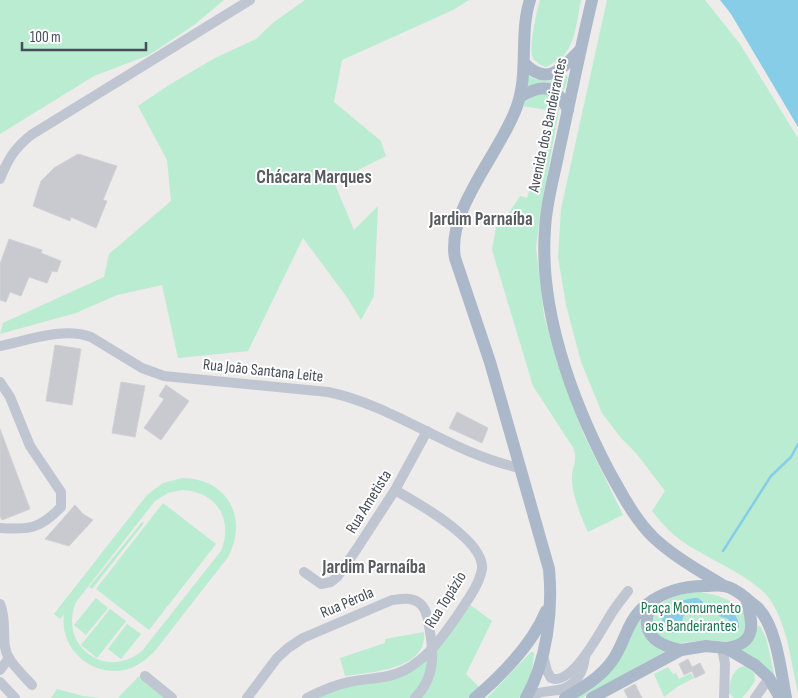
<svg xmlns="http://www.w3.org/2000/svg" width="798" height="698" font-family="'Sofia Sans Condensed',sans-serif">
	<rect width="100%" height="100%" fill="#eeebeb"/>
	<!-- green -->
	<g fill="#b9ecd1" fill-rule="evenodd">
		<path d="M0,0H224L194,25L149,55L94,76L0,134Z"/>
		<path d="M305,0H469L453,10L342,60L334,102L381,141L386,156L334,182L354,230L378,206L374,296L361,320L346,296L303,238L248,351L178,358L162,285L117,295L76,313L0,334L3,323L104,277L109,254L171,201L167,160L138,106L169,85L215,58L256,39L274,22Z"/>
		<path d="M540,0H581C577,18 576,46 560,59C556,62 550,64 546,67C541,65 536,63 533,58C528,48 537,11 540,0Z"/>
		<path d="M607,0H705L740,44L798,138V693C791,662 788,628 771,601C757,578 705,558 682,541C670,533 661,522 652,511L665,491L636,453L621,438L602,413L581,362L566,305L558,257L561,209Z"/>
		<path d="M566,75L568,77L564,90C547,84 547,80 528,87L527,82L529,76C540,83 555,82 566,75Z"/>
		<path d="M539,93L550,94L560,105L540,214L536,248L544,315L557,363L584,435L623,515L588,532C581,517 571,492 572,476C573,463 577,464 574,449L533,386L492,250L496,227L503,222L520,196L527,198C536,171 549,139 547,110L522,106L524,102Z"/>
		<path d="M183,478C227,479 249,517 228,557L154,652C145,660 136,668 124,670C91,677 59,648 64,614L60,619L54,614L147,495L163,483ZM182,490C216,491 234,519 221,551L142,651C105,681 58,645 76,602L155,501L168,493Z"/>
		<path d="M163,503L216,544L149,630L96,589Z"/>
		<path d="M142,522L144,523L92,589L89,587Z"/>
		<path d="M700,592C717,595 734,599 745,613V635L733,642L705,640L672,644L655,634L651,616C662,598 679,593 700,592Z"/>
		<path d="M96,598L108,608L86,635L74,625Z"/>
		<path d="M469,604L492,621L466,674L480,688L469,698H310L324,691L398,677Z"/>
		<path d="M110,609L126,621L97,658L81,645Z"/>
		<path d="M640,619L642,620L664,652L582,698H571L594,684Z"/>
		<path d="M127,624L141,634L121,659L108,649Z"/>
		<path d="M758,626H760L766,638L774,673L773,674L741,650Z"/>
		<path d="M424,632C428,670 371,672 345,676L340,658L385,643V639Z"/>
		<path d="M531,652H533L534,654C533,668 529,687 519,698H487Z"/>
		<path d="M744,666H748C762,680 752,685 742,698H734L729,693C730,682 731,670 744,666Z"/>
		<path d="M668,667L673,674L676,673L679,679L691,673L694,678L677,687L664,697L654,674Z"/>
		<path d="M139,676L167,698H118Z"/>
		<path d="M57,689L83,696L102,698H51Z"/>
	</g>
	<!-- water -->
	<g fill="#87cde8">
		<path d="M720,0H798V127L731,14Z"/>
		<path d="M698,598L703,602L702,609L685,614C681,619 683,628 677,632C670,636 660,628 662,620C665,605 685,598 698,598Z"/>
		<path d="M720,605C730,607 740,617 739,628L735,629L728,619L719,616L717,611Z"/>
	</g>
	<g fill="none" stroke-linecap="round" stroke-linejoin="round">
		<!-- stream -->
		<path stroke="#87cde8" stroke-width="2.5" d="M723,551L771,476L791,457L798,444"/>
	</g>
	<!-- building -->
	<g fill="#c8cad0" stroke="#cfd1d7">
		<path d="M78,154L117,166L103,200L107,201L96,228L71,217L70,221L33,206L41,181L54,168Z"/>
		<path d="M9,239L42,250L41,253L61,261L57,272L52,271L47,283L29,277L21,296L10,292L6,302L0,300V264Z"/>
		<path d="M55,345L81,349L72,405L46,401Z"/>
		<path d="M121,382L145,386L135,437L112,433Z"/>
		<path d="M166,385L189,401L161,440L144,428L164,399L159,396Z"/>
		<path d="M457,412L488,428L482,443L449,428Z"/>
		<path d="M0,429L30,509L2,520L0,516Z"/>
		<path d="M75,505L83,514L93,520L69,546L45,539Z"/>
		<path d="M688,659L692,667L700,663L705,673L695,678L692,671L684,675L679,664Z"/>
		<path d="M635,684L642,698H628L624,690Z"/>
	</g>
	<g fill="none" stroke-linecap="round" stroke-linejoin="round">
		<!-- minor -->
		<g stroke="#bfc6d1" stroke-width="10">
			<path d="M0,179C8,159 14,149 31,135L250,0"/>
			<path d="M0,346C29,340 63,327 91,337L142,368L164,376L328,392C396,406 452,454 520,468"/>
			<path d="M0,382L10,397L30,446L61,492V507C40,529 29,530 0,528"/>
			<path d="M304,572L321,584L331,582L337,577L356,550L395,490L427,431"/>
			<path d="M0,604C8,621 0,644 9,658C15,668 25,677 32,685"/>
			<path d="M722,648L725,664L724,698"/>
			<path d="M543,655L547,671L551,678C572,687 601,630 610,616C615,607 622,599 628,591"/>
			<path d="M0,670L9,658"/>
			<path d="M145,676L172,698"/>
			<path d="M0,682L15,698"/>
			<path d="M247,698L277,658L288,648L303,638L392,600C401,599 410,597 418,602C426,607 428,617 429,626C434,652 436,677 415,698"/>
			<path d="M307,698C321,691 334,685 349,682C368,678 388,679 405,670C428,658 443,636 457,616C466,602 479,586 482,569C485,540 416,502 395,490"/>
			<path d="M528,698C538,691 546,692 558,690C575,687 584,672 585,656"/>
			<path d="M755,698L769,678"/>
		</g>
		<!-- major -->
		<g stroke="#abb8ca" stroke-width="12">
			<path d="M592,0C580,50 570,101 559,151C554,177 546,203 545,229C539,311 572,400 609,471C622,494 634,518 653,537C674,557 700,571 724,586"/>
			<path d="M524,63C547,87 562,69 580,50"/>
			<path d="M520,97C543,83 556,85 568,110"/>
			<path d="M653,600C638,629 651,644 681,650"/>
			<path d="M726,648C758,644 753,623 746,598"/>
			<path d="M475,698C503,674 532,645 546,611"/>
			<path d="M526,698C547,660 553,612 549,569L490,362L455,258C446,209 502,151 517,106C529,72 519,34 530,0"/>
			<path d="M565,698C582,688 600,678 612,661C625,643 627,620 645,606C662,592 683,586 705,586C711,586 718,585 724,586C732,587 740,593 747,599C750,602 755,605 758,608C777,628 781,672 786,698"/>
			<path d="M592,698L681,650L706,646L726,648L755,665L769,678L780,698"/>
		</g>
	</g>
	<g text-anchor="middle" dominant-baseline="central" stroke-width="4" stroke-linejoin="round" paint-order="stroke">
		<!-- street labels -->
		<g font-size="16" fill="#444d58" stroke="#fff">
			<text transform="translate(548 125) rotate(-78)">Avenida dos Bandeirantes</text>
			<text transform="translate(263 371) rotate(6)">Rua João Santana Leite</text>
			<text transform="translate(369 502) rotate(-58)">Rua Ametista</text>
			<text transform="translate(446 600) rotate(-58)">Rua Topázio</text>
			<text transform="translate(347 603) rotate(-23)">Rua Pérola</text>
		</g>
		<!-- park labels -->
		<g font-size="16" fill="#19754e" stroke="#fff">
			<text x="691" y="608">Praça Momumento<tspan x="691" dy="18">aos Bandeirantes</tspan></text>
		</g>
		<!-- quarter labels -->
		<g font-size="19" font-weight="bold" fill="#585b60" stroke="#fff">
			<text x="314" y="177">Chácara Marques</text>
			<text x="481" y="219">Jardim Parnaíba</text>
			<text x="374" y="567">Jardim Parnaíba</text>
		</g>
	</g>
	<!-- scale -->
	<path d="M22 42v8h124v-8" fill="none" stroke="#444d58" stroke-width="2.5"/>
	<text x="30" y="42" font-size="15" fill="#444d58" stroke="#ffffff" stroke-width="4" paint-order="stroke">100 m</text>
</svg>
